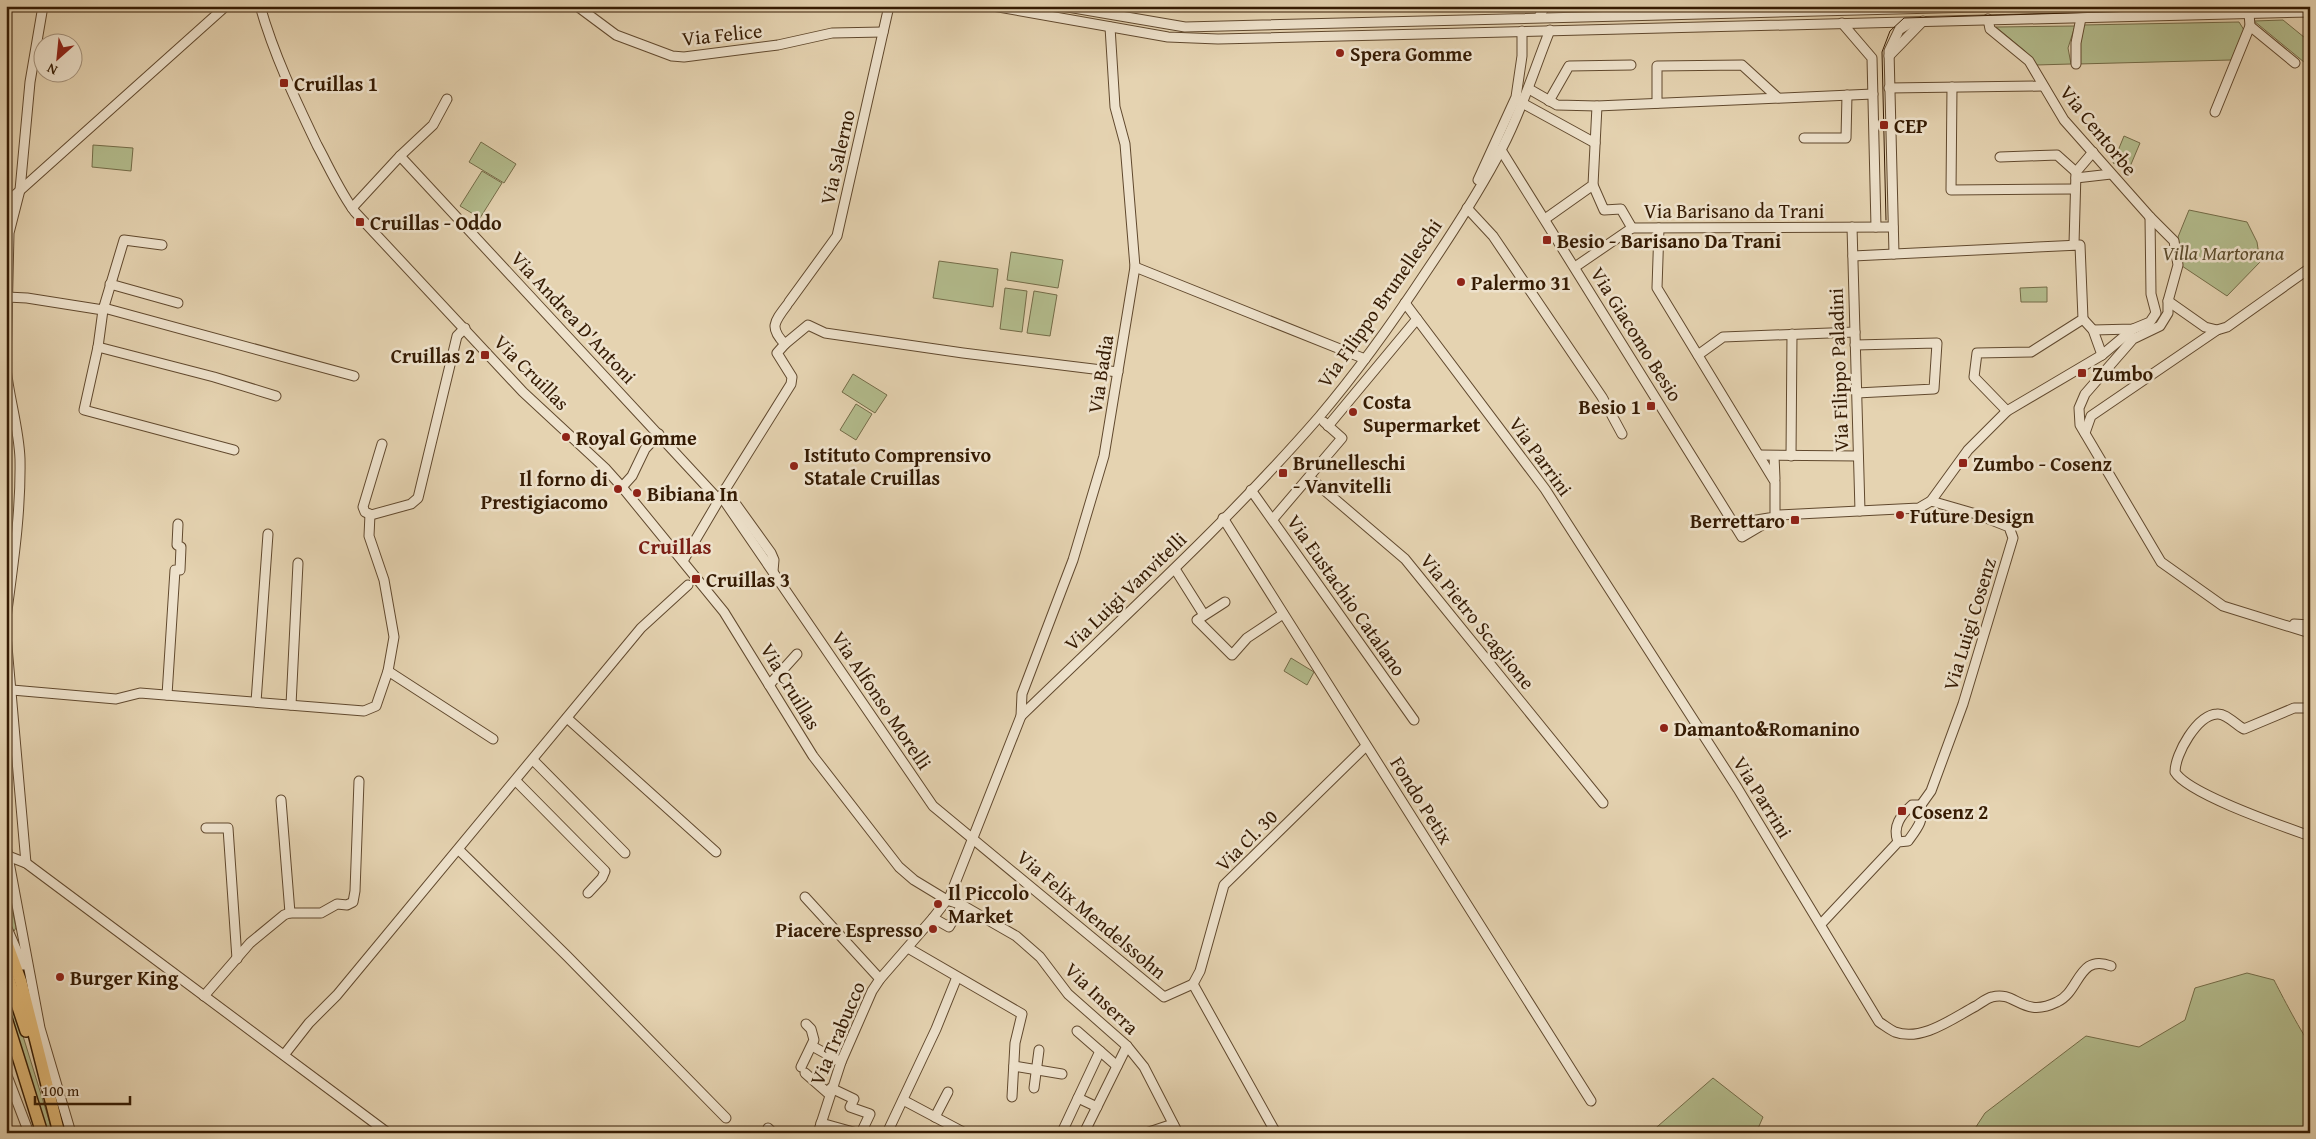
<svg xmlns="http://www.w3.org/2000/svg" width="2316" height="1139" font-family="'Gentium Book Plus',serif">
	<rect width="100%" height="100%" fill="#e5d3b1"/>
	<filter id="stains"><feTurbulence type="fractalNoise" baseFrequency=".004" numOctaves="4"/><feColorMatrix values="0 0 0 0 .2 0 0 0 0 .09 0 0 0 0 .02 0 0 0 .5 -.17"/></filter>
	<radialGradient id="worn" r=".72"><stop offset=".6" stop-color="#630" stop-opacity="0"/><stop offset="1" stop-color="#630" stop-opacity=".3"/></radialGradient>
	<!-- green -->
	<g fill="#b3bc8d" stroke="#746c48">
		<path d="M2283,20L2310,42V67L2254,21Z"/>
		<path d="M2239,22L2244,30L2231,60L2078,64L2082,25Z"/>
		<path d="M2075,26L2068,48L2071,64L2036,65L2025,51L1996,27Z"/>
		<path d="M2124,136L2140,143L2129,169L2113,163Z"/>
		<path d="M481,142L516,164L504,183L469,162Z"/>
		<path d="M93,145L133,148L131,171L92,167Z"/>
		<path d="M482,171L502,183L480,218L460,206Z"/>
		<path d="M2189,210L2247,222L2257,242L2260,262L2227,296L2182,266L2178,237Z"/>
		<path d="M1011,252L1063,260L1058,288L1007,280Z"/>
		<path d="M939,261L998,269L993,307L933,298Z"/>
		<path d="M2047,287V302H2021L2020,288Z"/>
		<path d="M1005,288L1027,291L1022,332L1000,329Z"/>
		<path d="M1034,291L1057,295L1050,336L1027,333Z"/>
		<path d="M853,374L887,395L875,413L842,392Z"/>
		<path d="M856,404L872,414L856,440L840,430Z"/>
		<path d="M1291,658L1314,672L1307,685L1284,671Z"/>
		<path d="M6,876L16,928L14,931L6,919Z"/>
		<path d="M2247,973L2274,980C2279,990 2305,1040 2310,1043V1133H1972L1985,1113L2086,1036L2139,1047L2185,1020L2195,988Z"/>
		<path d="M6,983L10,994L53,1133H47C34,1091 6,1025 6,983Z"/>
		<path d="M1713,1078L1763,1117L1756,1133H1650Z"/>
	</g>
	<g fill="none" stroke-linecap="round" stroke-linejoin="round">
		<defs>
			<g id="minor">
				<path d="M260,6C274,55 295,99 317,145C329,167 340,192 355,212L523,392L605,468L622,487L724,612L813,756L899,867L914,880L947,900L962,905L1016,936L1040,957L1068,994L1127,1046L1144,1067L1178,1133"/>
				<path d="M577,6L616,35L672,56L684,57L778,45L832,33L883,32"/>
				<path d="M993,6L1168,37L1218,39L2310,12"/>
				<path d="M1062,6L1185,27L2016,6"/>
				<path d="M1539,17L1545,6"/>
				<path d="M1988,19L1990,29L2029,61L2064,120L2150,217L2174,241L2178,265L2168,301V313L2160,326L2133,339L2085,394L2079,408L2080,425L2161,562L2223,606L2310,633"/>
				<path d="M1842,23L1872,58L1876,227"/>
				<path d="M2250,26L2295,63"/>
				<path d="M1889,56L1923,21"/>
				<path d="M2076,64V43L2081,18"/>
				<path d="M1952,87L1951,190L2075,189"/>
				<path d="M1889,88L2042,86"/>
				<path d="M1529,89L1557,105L1597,106L1873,94"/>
				<path d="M1549,101L1569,66L1631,65"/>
				<path d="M1657,103V66L1742,65L1778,98"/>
				<path d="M1524,104L1595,143"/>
				<path d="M2215,112L2250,26L2249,13"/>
				<path d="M1804,138H1846L1847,95"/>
				<path d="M1501,150L1742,537L1779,515L1919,508L1931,501L1968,450L2007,411L2102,355L2133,329"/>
				<path d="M400,156L719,500L721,496"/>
				<path d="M2000,157L2057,155L2076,172"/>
				<path d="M2076,178L2111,174"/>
				<path d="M1478,180L1516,97L1522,56V31"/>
				<path d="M1593,185L1604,210L1621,209L1632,228"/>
				<path d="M6,203L226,6"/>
				<path d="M352,208L400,156L433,125L447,99"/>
				<path d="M1467,208L1493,236L1602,397L1622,434"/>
				<path d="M1545,219L1593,185L1597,106"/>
				<path d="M1852,227L1860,511"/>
				<path d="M1659,228L1657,288L1775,482V517L1732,524"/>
				<path d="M2074,244L2076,172L2093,152"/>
				<path d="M1894,254L1889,51L1899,30L1910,23"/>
				<path d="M1853,256L2080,245L2083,319L2031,352L1977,353L1974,377L2007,411"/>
				<path d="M1135,267L1365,359"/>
				<path d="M1575,267L1632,228L1893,227"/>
				<path d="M110,284L178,303"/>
				<path d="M7,297L27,298L103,310L124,240L162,245"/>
				<path d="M2168,301L2205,327L2217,330"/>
				<path d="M789,302L837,236L889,6"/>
				<path d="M1405,303L1545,489L1738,789L1879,1022C1884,1025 1890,1030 1895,1032C1922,1042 1953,1018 1976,1006C1981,1003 1987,998 1992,997C2016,990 2022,1019 2057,1002C2080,992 2078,953 2111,966"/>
				<path d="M104,308L354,376"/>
				<path d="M103,310L98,347L84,410L234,450"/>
				<path d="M2083,319L2093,330L2102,355"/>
				<path d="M2093,330L2133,329L2150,322L2156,313L2151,294L2150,217"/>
				<path d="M785,344L808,325L825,333L963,353L1118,372"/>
				<path d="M1855,345L1937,343L1934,389L1857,393"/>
				<path d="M98,347L214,377L276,396"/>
				<path d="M1698,355L1723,337L1855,332"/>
				<path d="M6,368L9,233L20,190L30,82L43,6"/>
				<path d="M6,368C9,398 19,429 20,459C21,513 13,565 6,618"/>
				<path d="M1328,426L1417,319"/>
				<path d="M2085,433L2091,416L2217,330L2227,327L2310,268"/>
				<path d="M382,444L363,507L365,512L371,515L411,504L418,498L457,336L465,328"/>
				<path d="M1759,455L1858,456"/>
				<path d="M1774,456L1775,479"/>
				<path d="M1791,456L1792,334"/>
				<path d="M1310,478L1405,559L1603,803"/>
				<path d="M622,487L632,476L645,449L659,434"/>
				<path d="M725,489L771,553L774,560L773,571"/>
				<path d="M1251,490L1414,720"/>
				<path d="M721,496L933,806L1164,997L1193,984"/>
				<path d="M721,496L791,384L792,377L777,353L785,344C769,328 774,322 787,305"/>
				<path d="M1223,518L1591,1101"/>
				<path d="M1273,519L1342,438L1324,422"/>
				<path d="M683,561L719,500"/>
				<path d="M1175,569L1204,615"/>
				<path d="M1225,602L1197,620L1232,655L1247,638L1283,614"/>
				<path d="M2294,624L2310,625"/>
				<path d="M6,635L26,863"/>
				<path d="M388,671L493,739"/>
				<path d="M769,685L797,654"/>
				<path d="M12,690L116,699L140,693L364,711L376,706L388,671L394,637L384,580L369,536L370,514"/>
				<path d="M167,695L175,570H180L181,547L177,545L178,524"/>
				<path d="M256,702L268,534"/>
				<path d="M291,705L298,563"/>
				<path d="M2310,708H2294L2244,729C2236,725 2226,713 2217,714C2197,715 2175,754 2175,772C2188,794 2282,826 2310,836"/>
				<path d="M1021,716C1122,618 1227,523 1319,417C1358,371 1393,322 1426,272C1453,232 1480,191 1502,148C1522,110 1534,70 1550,30"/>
				<path d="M567,718L716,852"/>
				<path d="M533,760L625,853"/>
				<path d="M516,781L605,871L602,878L588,893"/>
				<path d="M281,800L290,913"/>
				<path d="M1921,805L1931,791L1963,704L2013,538L2009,527L1976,514L1931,501"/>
				<path d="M206,828H228L237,959"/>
				<path d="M1898,842C1892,826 1901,815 1912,805H1921"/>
				<path d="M6,846L40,1028L71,1133"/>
				<path d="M459,850L567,956L726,1118"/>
				<path d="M8,856L26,863L388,1133"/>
				<path d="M805,897L880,979"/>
				<path d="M933,918L949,927L962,905"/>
				<path d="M1821,924L1898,842L1908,841C1916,830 1925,820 1921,805"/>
				<path d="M6,926L23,965"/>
				<path d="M908,948L1022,1014L1015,1043L1012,1097"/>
				<path d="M1193,984L1200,971L1224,885L1366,746"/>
				<path d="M1193,984L1276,1133"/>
				<path d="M204,996L250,943L284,915L289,913H321L337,904L347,905L353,902L355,891L359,781"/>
				<path d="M1077,1031L1117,1066"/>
				<path d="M812,1046L841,1062"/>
				<path d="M284,1055L309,1023L337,995L641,628L688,585"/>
				<path d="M1014,1066L1062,1074"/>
				<path d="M801,1067L814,1040L811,1029L806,1024"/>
				<path d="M6,1073L29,1133"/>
				<path d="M805,1073L829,1094"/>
				<path d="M831,1088L854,1099L850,1107L870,1114L861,1133"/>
				<path d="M1034,1088L1039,1050"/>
				<path d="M1078,1098L1097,1107"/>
				<path d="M903,1100L965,1133"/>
				<path d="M935,1117L948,1092"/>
				<path d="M821,1123L857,1133"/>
				<path d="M768,1128L773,1133"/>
				<path d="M1063,1130L1100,1051"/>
				<path d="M818,1133L841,1062L872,991L880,979L933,918L950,896L1021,716L1022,694L1073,560L1104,456L1135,267L1125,144L1115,107L1110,27"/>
				<path d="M887,1133L936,1029L957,977"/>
				<path d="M1084,1133L1127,1046"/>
				<path d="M1146,1133L1173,1124"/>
			</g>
			<g id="major">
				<path d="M6,941L21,982L59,1133"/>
				<path d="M6,971L26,1031"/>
				<path d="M6,1018L42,1133"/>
			</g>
		</defs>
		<!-- minor casing -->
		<use href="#minor" stroke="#61492e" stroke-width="11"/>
		<!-- major casing -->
		<use href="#major" stroke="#351b03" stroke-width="14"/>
		<!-- minor -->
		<use href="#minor" stroke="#eee2cc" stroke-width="9"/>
		<!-- major -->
		<use href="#major" stroke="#e2ba78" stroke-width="11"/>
		<!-- tram -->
		<path stroke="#351b03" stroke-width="1" d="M1886,220L1882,52L1890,31L1904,18L2304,6"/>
	</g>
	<!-- markers -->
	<g fill="#8f2418" stroke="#eee2cc" stroke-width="2">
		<circle cx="1340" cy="53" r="5"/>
		<rect x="279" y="78" width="10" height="10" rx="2.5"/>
		<rect x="1879" y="120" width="10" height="10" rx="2.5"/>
		<rect x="355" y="217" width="10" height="10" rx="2.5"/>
		<rect x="1542" y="235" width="10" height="10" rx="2.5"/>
		<circle cx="1461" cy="282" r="5"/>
		<rect x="480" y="350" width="10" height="10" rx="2.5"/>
		<rect x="2077" y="368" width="10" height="10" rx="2.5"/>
		<rect x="1646" y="401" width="10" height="10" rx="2.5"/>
		<circle cx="1353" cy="412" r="5"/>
		<circle cx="566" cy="437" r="5"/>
		<rect x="1958" y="458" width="10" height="10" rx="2.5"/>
		<circle cx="794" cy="466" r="5"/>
		<rect x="1278" y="468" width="10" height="10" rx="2.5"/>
		<circle cx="618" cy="489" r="5"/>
		<circle cx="637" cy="493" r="5"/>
		<circle cx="1900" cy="515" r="5"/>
		<rect x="1790" y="515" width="10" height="10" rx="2.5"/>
		<rect x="691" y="574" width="10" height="10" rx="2.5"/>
		<circle cx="1664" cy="728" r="5"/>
		<rect x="1897" y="806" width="10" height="10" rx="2.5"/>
		<circle cx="938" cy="904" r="5"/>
		<circle cx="933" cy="929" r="5"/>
		<circle cx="60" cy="977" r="5"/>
	</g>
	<g text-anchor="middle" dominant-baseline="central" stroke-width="5" stroke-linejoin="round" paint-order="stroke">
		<!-- street labels -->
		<g font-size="20" fill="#351b03" stroke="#eee2cc">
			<text transform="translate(722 34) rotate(-6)">Via Felice</text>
			<text transform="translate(2099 130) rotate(51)">Via Centorbe</text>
			<text transform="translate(837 157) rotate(-77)">Via Salerno</text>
			<text x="1734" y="210">Via Barisano da Trani</text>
			<text transform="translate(1379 303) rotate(-55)">Via Filippo Brunelleschi</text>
			<text transform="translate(574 317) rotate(47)">Via Andrea D'Antoni</text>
			<text transform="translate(1637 334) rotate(58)">Via Giacomo Besio</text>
			<text transform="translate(1838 370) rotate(-92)">Via Filippo Paladini</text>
			<text transform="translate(532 372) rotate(45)">Via Cruillas</text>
			<text transform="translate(1100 374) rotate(-81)">Via Badia</text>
			<text transform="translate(1541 456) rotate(54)">Via Parrini</text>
			<text transform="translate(1125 591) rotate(-44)">Via Luigi Vanvitelli</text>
			<text transform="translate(1347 595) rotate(55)">Via Eustachio Catalano</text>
			<text transform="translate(1478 621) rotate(51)">Via Pietro Scaglione</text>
			<text transform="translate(1969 624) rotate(-73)">Via Luigi Cosenz</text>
			<text transform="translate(791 686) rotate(59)">Via Cruillas</text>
			<text transform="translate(882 700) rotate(56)">Via Alfonso Morelli</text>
			<text transform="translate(1763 797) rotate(58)">Via Parrini</text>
			<text transform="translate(1422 800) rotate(58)">Fondo Petix</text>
			<text transform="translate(1246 840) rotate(-45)">Via Cl. 30</text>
			<text transform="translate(1092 914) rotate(40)">Via Felix Mendelssohn</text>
			<text transform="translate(1102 998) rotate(44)">Via Inserra</text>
			<text transform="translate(837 1033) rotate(-67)">Via Trabucco</text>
		</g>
		<!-- poi labels -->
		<g font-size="20" font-weight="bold" fill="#351b03" stroke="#eee2cc" text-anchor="start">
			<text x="1350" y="53">Spera Gomme</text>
			<text x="294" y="83">Cruillas 1</text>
			<text x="1894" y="125">CEP</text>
			<text x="370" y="222">Cruillas - Oddo</text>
			<text x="1557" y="240">Besio - Barisano Da Trani</text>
			<text x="1471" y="282">Palermo 31</text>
			<text x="475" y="355" text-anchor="end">Cruillas 2</text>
			<text x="2092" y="373">Zumbo</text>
			<text x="1363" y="401">Costa<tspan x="1363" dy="23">Supermarket</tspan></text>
			<text x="1641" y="406" text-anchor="end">Besio 1</text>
			<text x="576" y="437">Royal Gomme</text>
			<text x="804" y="454">Istituto Comprensivo<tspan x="804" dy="23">Statale Cruillas</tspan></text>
			<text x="1293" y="462">Brunelleschi<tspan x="1293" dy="23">- Vanvitelli</tspan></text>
			<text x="1973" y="463">Zumbo - Cosenz</text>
			<text x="608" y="478" text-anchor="end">Il forno di<tspan x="608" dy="23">Prestigiacomo</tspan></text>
			<text x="647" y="493">Bibiana In</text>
			<text x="1910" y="515">Future Design</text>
			<text x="1785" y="520" text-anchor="end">Berrettaro</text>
			<text x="706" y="579">Cruillas 3</text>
			<text x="1674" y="728">Damanto&amp;Romanino</text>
			<text x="1912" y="811">Cosenz 2</text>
			<text x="948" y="892">Il Piccolo<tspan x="948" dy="23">Market</tspan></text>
			<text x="923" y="929" text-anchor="end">Piacere Espresso</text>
			<text x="70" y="977">Burger King</text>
		</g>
		<!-- park labels -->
		<g font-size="20" font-style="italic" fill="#5b4b2c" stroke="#eee2cc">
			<text x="2223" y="252">Villa Martorana</text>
		</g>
		<!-- neighbourhood labels -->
		<g font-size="21" font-weight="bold" fill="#7a1f14" stroke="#eee2cc">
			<text x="675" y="546">Cruillas</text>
		</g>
	</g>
	<!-- margin -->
	<rect width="2316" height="1139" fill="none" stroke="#e5d3b1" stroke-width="25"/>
	<rect x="8" y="8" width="2301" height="1124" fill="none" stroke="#351b03" stroke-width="2.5"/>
	<rect x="12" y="12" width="2291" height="1114" fill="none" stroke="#351b03"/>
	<!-- north arrow -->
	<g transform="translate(58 58) rotate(207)"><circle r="24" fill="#eee2cc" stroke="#a4927c"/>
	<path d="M0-4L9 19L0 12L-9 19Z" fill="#8f2418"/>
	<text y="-8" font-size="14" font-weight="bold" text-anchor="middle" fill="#351b03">N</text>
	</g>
	<!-- scale -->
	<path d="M35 1096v8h95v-8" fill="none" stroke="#351b03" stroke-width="2.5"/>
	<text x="42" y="1096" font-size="15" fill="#351b03" stroke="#eee2cc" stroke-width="4" paint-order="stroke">100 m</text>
	<rect width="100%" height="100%" filter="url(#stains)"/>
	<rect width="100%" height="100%" fill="url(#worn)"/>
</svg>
